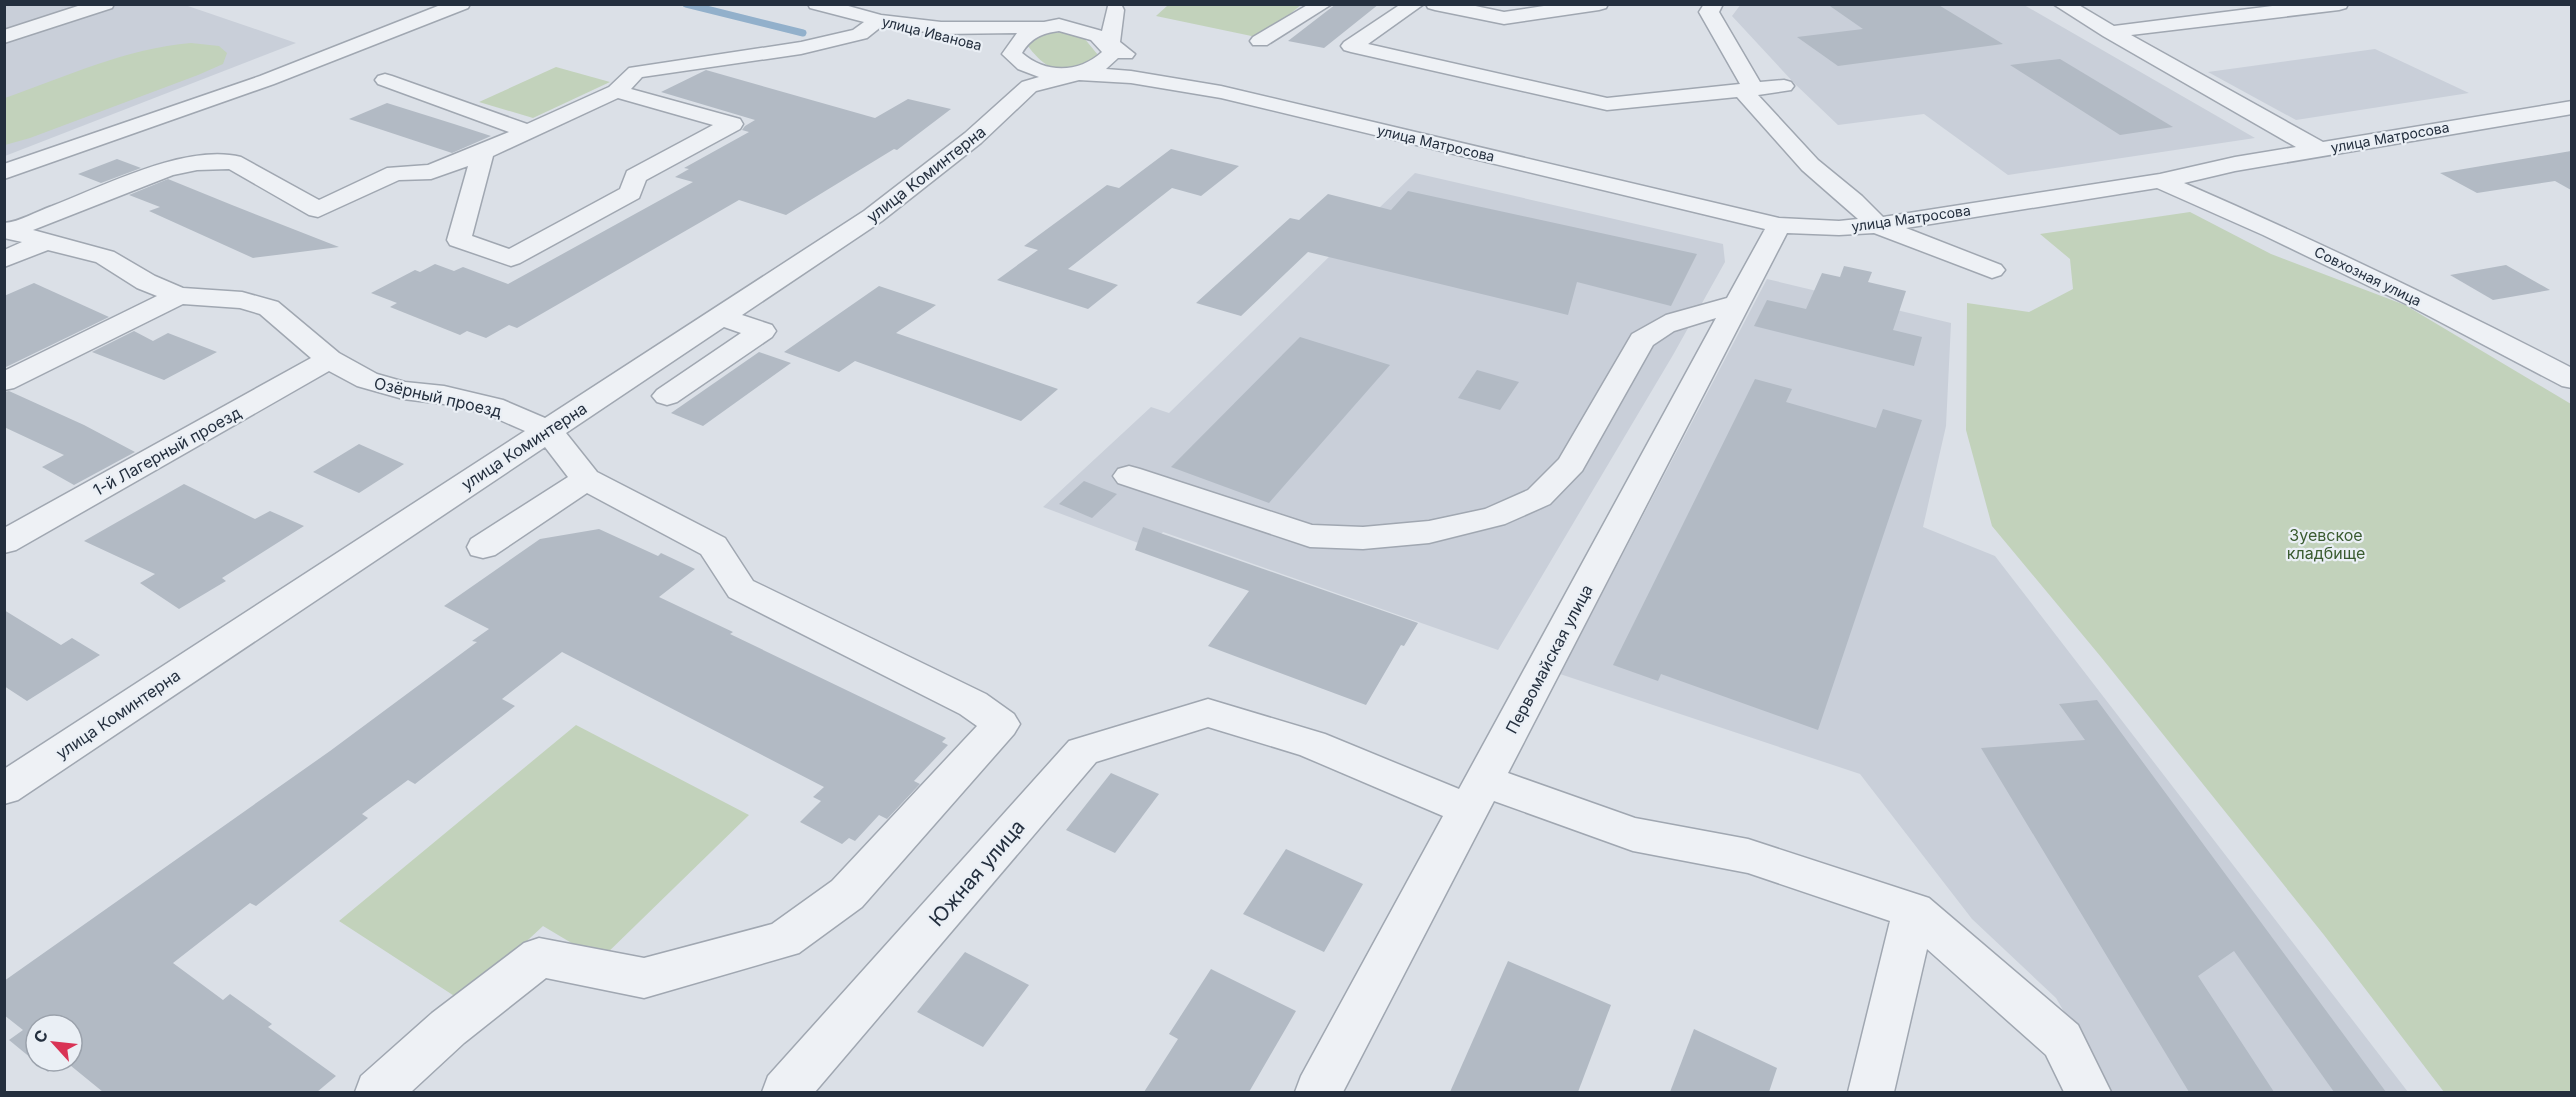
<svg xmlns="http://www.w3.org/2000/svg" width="2576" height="1097" font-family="Inter,sans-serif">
	<rect width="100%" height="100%" fill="#dbe0e7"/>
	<!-- built -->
	<g fill="#c9cfd9">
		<path d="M1741,4L2024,5L2255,138L2008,175L1924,114L1838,125L1795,84L1732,16Z"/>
		<path d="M5,5H185L296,43L5,156Z"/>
		<path d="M2375,49L2469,93L2296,120L2208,72Z"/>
		<path d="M1415,173L1723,244L1725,262L1673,355L1498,650L1163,532L1149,547L1043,507L1151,407L1169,413Z"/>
		<path d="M1767,279L1951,323L1946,426L1923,527L1995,556L2408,1092H2111L2056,998L1972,919L1860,774L1560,674Z"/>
	</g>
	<!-- green -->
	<g fill="#c2d2bb">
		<path d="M1168,5H1301L1261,38L1156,16Z"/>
		<path d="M1068,32L1084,38L1098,55C1091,68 1062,71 1049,66C1042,63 1033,53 1028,46L1030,41L1050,33Z"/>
		<path d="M191,43L219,46L227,53L223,64L198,75L30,138L5,145V98C65,77 127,48 191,43Z"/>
		<path d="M556,67L610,82L533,118L479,102Z"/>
		<path d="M2190,212L2271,254L2405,305L2571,404V1092H2444L2324,935L2101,657L1992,526L1966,430L1967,303L2029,312L2073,289L2070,259L2040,234Z"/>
		<path d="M576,725L749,815L600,960L543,926L462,1001L339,921Z"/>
	</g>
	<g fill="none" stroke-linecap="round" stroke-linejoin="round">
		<!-- stream -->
		<path stroke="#92b0cb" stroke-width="7" d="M686,4L803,33"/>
	</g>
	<!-- building -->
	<g fill="#b2bac4">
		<path d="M1336,4H1379L1324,48L1288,41Z"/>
		<path d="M1827,4H1937L2003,44L1838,66L1797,37L1863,29Z"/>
		<path d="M2060,59L2065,62L2173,127L2120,135L2010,65Z"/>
		<path d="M706,70L875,118L908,99L951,109L897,150L894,149L786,215L739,200L517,328L509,325L486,338L467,331L460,335L390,307L397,303L371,293L415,270L420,272L435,264L454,271L463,267L508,284L693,182L675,177L689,169L684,168L749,132L742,130L745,126L755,120L661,92Z"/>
		<path d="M387,103L454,124L491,136L452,153L349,119Z"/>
		<path d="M1171,149L1239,166L1201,196L1172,188L1068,269L1118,285L1088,309L997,280L1038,250L1024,246L1107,185L1119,188Z"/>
		<path d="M2571,151V190L2555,181L2477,193L2440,173Z"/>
		<path d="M117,159L141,168L101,183L78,174Z"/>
		<path d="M168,179L232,205L339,247L253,258L149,211L160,207L129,195Z"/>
		<path d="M1408,191L1697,254L1671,306L1577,282L1568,315L1308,252L1241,316L1196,303L1290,218L1299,220L1328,194L1391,210Z"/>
		<path d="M2506,265L2550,290L2493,300L2450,275Z"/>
		<path d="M1844,266L1872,272L1868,282L1906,291L1893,330L1922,337L1914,366L1754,326L1767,300L1806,309L1822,273L1840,277Z"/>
		<path d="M34,283L109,317L4,368V296Z"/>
		<path d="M879,286L936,305L896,333L1058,389L1021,421L855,361L839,372L784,352Z"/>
		<path d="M134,331L153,341L168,333L217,352L164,380L92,352Z"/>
		<path d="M1300,337L1390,365L1269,503L1171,467Z"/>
		<path d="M759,352L791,363L703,426L671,413Z"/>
		<path d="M1477,370L1519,382L1500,410L1458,398Z"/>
		<path d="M1755,379L1792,389L1786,402L1876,428L1883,409L1922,420L1818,730L1661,674L1658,681L1613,665Z"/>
		<path d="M9,391L84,425L135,452L74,485L42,467L64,455L4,427V392Z"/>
		<path d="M359,444L404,464L359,493L313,472Z"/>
		<path d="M1084,481L1117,494L1092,518L1059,504Z"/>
		<path d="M184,484L255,519L270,511L304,526L222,578L226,581L179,609L140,583L155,574L84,541Z"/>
		<path d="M1143,527L1418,623L1404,646L1401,645L1366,705L1208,646L1249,591L1135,550Z"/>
		<path d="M599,529L658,556L661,553L695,569L659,597L733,632L730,634L946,738L942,742L948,745L914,781L920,784L887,819L879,815L855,841L849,838L842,844L800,822L821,801L813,797L824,787L562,652L502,699L515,706L415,784L408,780L362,814L368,818L256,906L250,903L173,963L223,1000L230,994L272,1024L268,1027L336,1076L317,1092H103L65,1061H72V1025H36V1061H62L48,1072L9,1040L23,1030L4,1015V981L330,751L477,642L472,641L489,629L444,606L540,539Z"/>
		<path d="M4,610L61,645L72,638L100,655L27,701L4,686Z"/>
		<path d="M2097,700L2386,1092H2334L2234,951L2198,976L2274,1092H2189L1981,748L2085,740L2059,704Z"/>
		<path d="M1111,773L1159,794L1115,853L1066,830Z"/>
		<path d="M1286,849L1363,884L1324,952L1243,914Z"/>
		<path d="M965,952L1029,985L983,1047L917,1012Z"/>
		<path d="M1508,961L1611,1005L1578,1092H1450Z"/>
		<path d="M1211,969L1296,1011L1249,1092H1144L1178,1039L1169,1034Z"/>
		<path d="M1694,1029L1777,1068L1769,1092H1670Z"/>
	</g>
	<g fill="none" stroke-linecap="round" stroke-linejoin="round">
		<defs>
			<g id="minor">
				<path d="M84,4H114L112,8L4,43V30Z"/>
				<path d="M443,4H470L468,8L274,84L4,179V164L260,76Z"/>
				<path d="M808,4H841L881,15L941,22H1044L1059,19L1102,31L1108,6H1122L1124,10L1120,42L1135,54L1132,58H1118L1106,69L1131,71L1221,86L1779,218L1839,221L1858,219L1802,170L1737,97L1607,110L1351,52L1344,50L1341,46L1344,42L1401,4H1424L1368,44L1607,98L1740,84L1699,12L1704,4H1723L1719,12L1760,82L1784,80L1791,82L1794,86L1791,90L1758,95L1818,160L1862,196L1883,217L2160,174L2235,157L2296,147L2103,36L2053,4H2077L2114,26L2288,4H2348L2346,8L2339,10L2131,35L2323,142L2572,101V114L2235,171L2184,183C2315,240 2444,302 2572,368V388L2562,386L2408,305L2263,235L2157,188L1906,228L2001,265L2005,270L2001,275L1992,278L1874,233L1839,235L1787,233L1508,773L1635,818L1748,839L1929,898L2078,1025L2111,1092H2064L2046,1055L1927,949L1894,1092H1848L1890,921L1748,873L1633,851L1494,801L1343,1092H1295L1301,1076L1443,816L1300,755L1208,727L1096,762L815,1092H762L768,1076L1069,741L1208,699L1325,734L1459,789L1716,318L1674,331L1653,345L1582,471L1550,504L1505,524L1429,543L1363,549L1310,547L1118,483L1113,476L1118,469L1129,466L1140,469L1312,525L1363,527L1429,521L1485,509L1528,490L1559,459L1632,334L1666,315L1727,298L1765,229L1221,98L1131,83L1079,80L1036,91L981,143L882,221L742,315L772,325L776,331L772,337L677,402L667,405L657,402L652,396L657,390L741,333L724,327L566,433L597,472L725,538L753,581L986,694L1014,714L1020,724L1014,734L862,907L799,953L644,998L546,978L464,1043L411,1092H355L361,1076L432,1013L524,943L539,938L644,958L772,924L832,881L977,726L960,714L729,597L701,554L587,493L495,555L483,558L471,555L467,547L471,539L568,477L545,447L18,800L4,804V769L525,431L484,413L444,404L403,399L357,386L329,371L16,550L4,553V528L311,358L260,314L240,308L183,304L14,388L4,390V371L157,296L137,288L96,262L48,250L4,267V250L22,242L4,238V223C20,222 37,211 52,206C104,186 186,143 241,157L319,200L387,168L428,165L509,132L378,84L375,80L378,76L385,74L392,76L527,124L609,87L629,68L801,42L853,30L864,22L810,8ZM882,26L941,34L1017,33L1002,54L1018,69L1039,77L1022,82L965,133L864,211L545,418L503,400L444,386L405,382L377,374L339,353L278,302L242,292L183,288L155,276L114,252L33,230L173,175L197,170L229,169L309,215L318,217L399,180L431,179L468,166L447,240L450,245L511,266L520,263L639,198L646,180L740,129L743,124L740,119L631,89L642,77L801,54L867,38ZM1059,31L1091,40L1102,52C1079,73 1046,74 1022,53C1031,38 1042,33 1059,31ZM618,98L713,125L627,171L620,189L509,249L472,236L493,156Z"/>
				<path d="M1309,4H1332L1267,45H1253L1250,41L1253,37Z"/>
				<path d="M1426,4H1466L1504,12L1557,4H1608L1606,8L1599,10L1504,24L1435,10L1428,8Z"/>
			</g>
		</defs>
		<!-- minor casing -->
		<use href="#minor" stroke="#a0a7b1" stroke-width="3"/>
		<!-- minor -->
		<use href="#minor" fill="#eef1f5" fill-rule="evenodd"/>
	</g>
	<g text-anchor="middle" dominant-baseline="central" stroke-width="4.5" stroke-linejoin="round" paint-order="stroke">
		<!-- far-street labels -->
		<g font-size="14" fill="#242f3e" stroke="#eaeff5">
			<text transform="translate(932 33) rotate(14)">улица Иванова</text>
			<text transform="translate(2390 137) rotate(-10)">улица Матросова</text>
			<text transform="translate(1436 143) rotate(13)">улица Матросова</text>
			<text transform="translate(1911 218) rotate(-8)">улица Матросова</text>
			<text transform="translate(2368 276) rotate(26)">Совхозная улица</text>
		</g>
		<!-- street labels -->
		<g font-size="16" fill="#242f3e" stroke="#eaeff5">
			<text transform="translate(926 174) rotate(-38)">улица Коминтерна</text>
			<text transform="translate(438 397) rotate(13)">Озёрный проезд</text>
			<text transform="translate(524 446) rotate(-33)">улица Коминтерна</text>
			<text transform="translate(167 451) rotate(-29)">1-й Лагерный проезд</text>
			<text transform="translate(1549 659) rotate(-62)">Первомайская улица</text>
			<text transform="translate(118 714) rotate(-34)">улица Коминтерна</text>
		</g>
		<!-- park labels -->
		<g font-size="16" fill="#3a5b30" stroke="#eaeff5">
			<text x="2326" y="535">Зуевское<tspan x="2326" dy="18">кладбище</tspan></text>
		</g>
		<!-- near-street labels -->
		<g font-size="20" fill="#242f3e" stroke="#eaeff5">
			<text transform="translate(977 873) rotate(-49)">Южная улица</text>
		</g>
	</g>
	<!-- border -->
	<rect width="2576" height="1097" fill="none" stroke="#242f3e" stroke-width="12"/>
	<!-- north arrow -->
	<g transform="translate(54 1043) rotate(297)"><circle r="28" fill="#eaeff5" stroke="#9ba2ac" stroke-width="1.5"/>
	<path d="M0-4.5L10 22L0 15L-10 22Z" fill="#d93355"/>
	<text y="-9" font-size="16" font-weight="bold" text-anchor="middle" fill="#242f3e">С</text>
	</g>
</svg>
